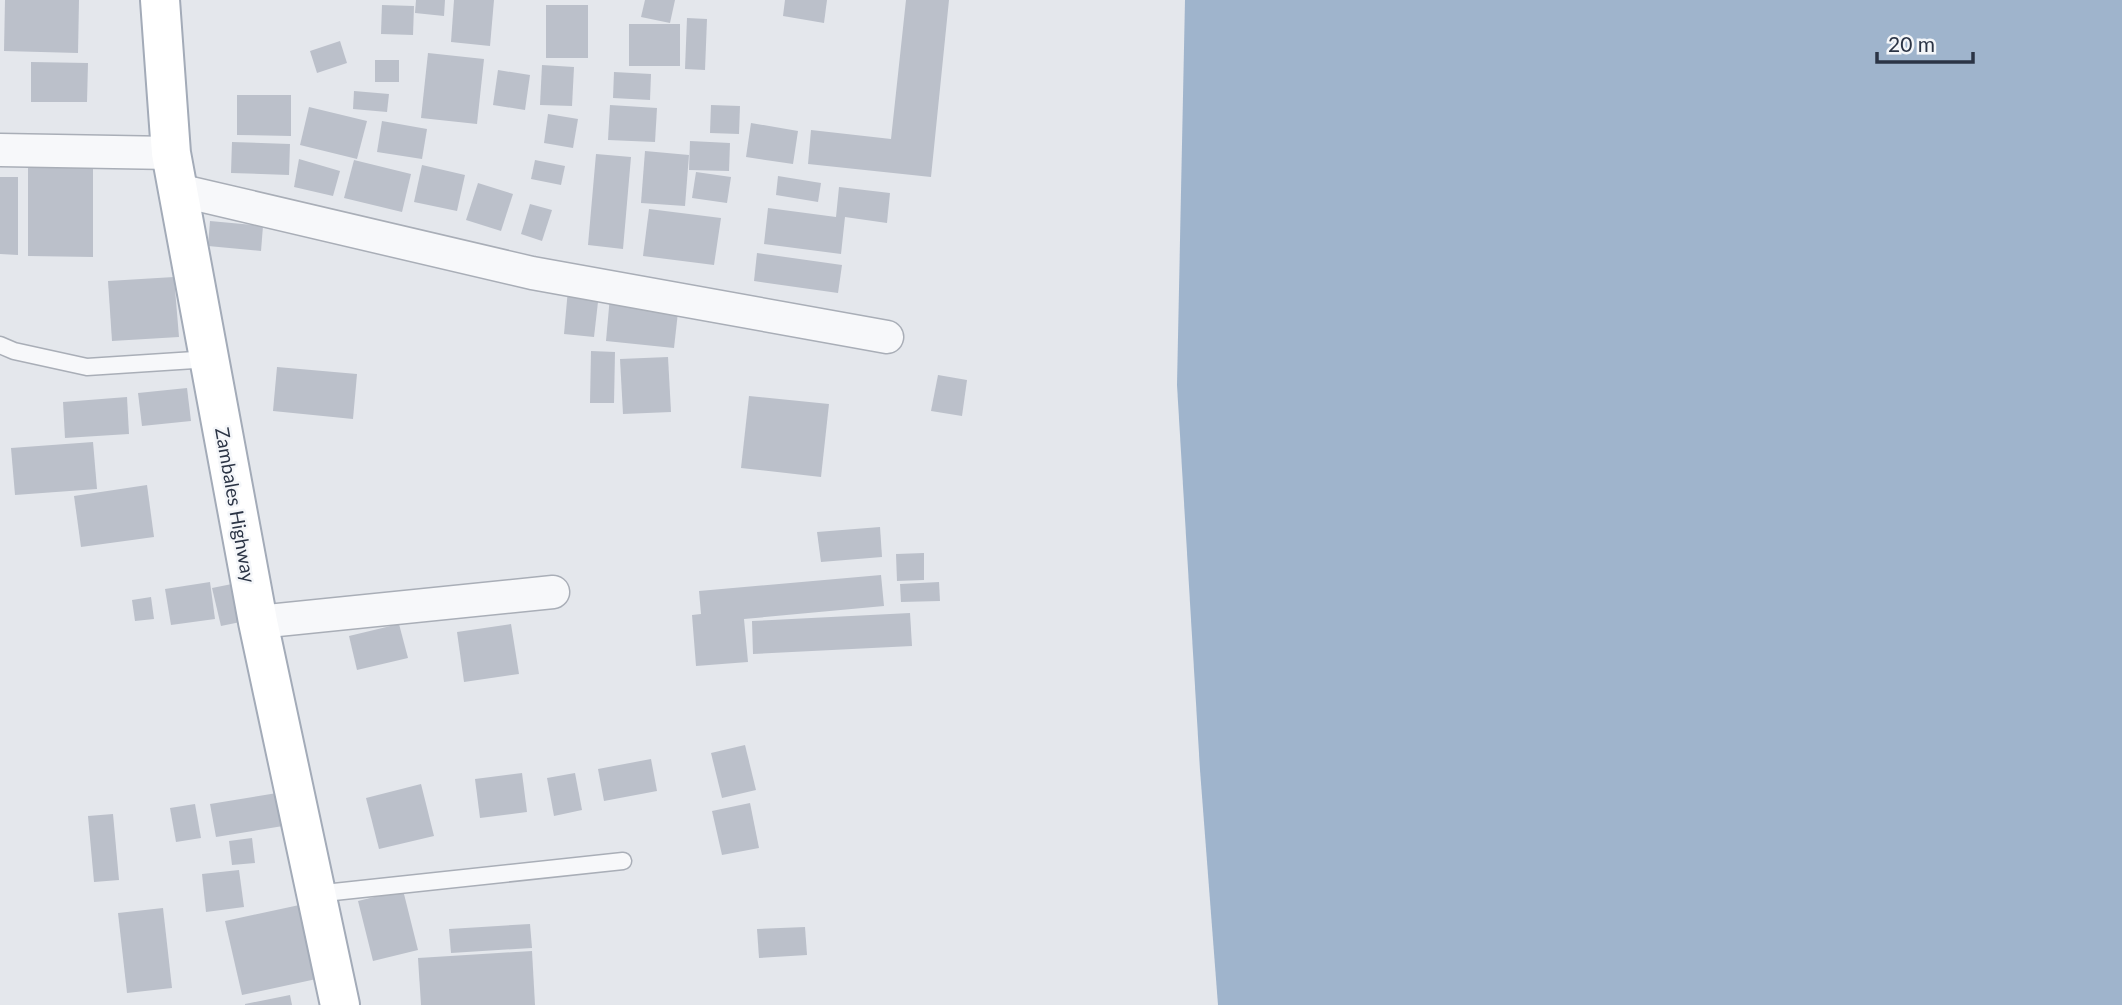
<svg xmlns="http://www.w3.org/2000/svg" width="2122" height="1005" font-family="Lato,sans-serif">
	<rect width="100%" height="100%" fill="#e4e7ec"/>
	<!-- water -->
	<path fill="#9fb4cc" d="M1185,0H2122V1005H1218L1200,770L1177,385Z"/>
	<!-- building -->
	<g fill="#bbc0ca">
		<path d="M5,0H79L78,53L4,51Z"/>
		<path d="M416,0H445L444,16L415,13Z"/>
		<path d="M454,0H494L490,46L451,42Z"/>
		<path d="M645,0H675L670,23L641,17Z"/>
		<path d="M785,0H827L824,23L783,16Z"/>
		<path d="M906,0H949L931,177L808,164L811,130L891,139Z"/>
		<path d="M382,5L414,6L413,35L381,34Z"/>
		<rect x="546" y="5" width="42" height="53"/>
		<path d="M687,18L707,19L705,70L685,69Z"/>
		<rect x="629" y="24" width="51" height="42"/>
		<path d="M340,41L347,63L317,73L310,51Z"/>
		<path d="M428,53L484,59L477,124L421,118Z"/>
		<rect x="375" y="60" width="24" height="22"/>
		<path d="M31,62L88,63L87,102H31Z"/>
		<path d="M542,65L574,67L572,106L540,105Z"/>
		<path d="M498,70L530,75L525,110L493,105Z"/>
		<path d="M614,72L651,74L650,100L613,98Z"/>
		<path d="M354,91L389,94L387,112L353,109Z"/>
		<path d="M237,95H291V136L237,135Z"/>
		<path d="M610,105L657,108L655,142L608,140Z"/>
		<path d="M711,105L740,106L739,134L710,133Z"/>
		<path d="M309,107L367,121L357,159L300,145Z"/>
		<path d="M548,114L578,119L573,148L544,143Z"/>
		<path d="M382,121L427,129L422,159L377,152Z"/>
		<path d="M751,123L798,131L793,164L746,157Z"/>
		<path d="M690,141L730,143L729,171L689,170Z"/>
		<path d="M232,142L290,144L289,175L231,173Z"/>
		<path d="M645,151L689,155L685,206L641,203Z"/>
		<path d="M596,154L631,157L623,249L588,245Z"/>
		<path d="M299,159L340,171L333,196L294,187Z"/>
		<path d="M354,160L411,174L402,212L344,198Z"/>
		<path d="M535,160L565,166L561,185L531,179Z"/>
		<path d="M422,165L465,175L457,211L414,202Z"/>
		<path d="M28,167H93V257L28,256Z"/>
		<path d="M696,172L731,177L727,203L692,198Z"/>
		<path d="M778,176L821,183L818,202L776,195Z"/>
		<path d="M0,177H18V255L0,254Z"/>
		<path d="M478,183L513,194L501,231L466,220Z"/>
		<path d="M839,187L890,193L887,223L845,217L841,254L764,244L768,208L836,217Z"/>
		<path d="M530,204L552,210L542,241L521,234Z"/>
		<path d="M649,209L721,218L714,265L643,256Z"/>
		<path d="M210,221L263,226L261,251L208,246Z"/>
		<path d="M757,253L842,265L838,293L754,281Z"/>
		<path d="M174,277L179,337L112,341L108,281Z"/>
		<path d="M568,289L599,293L594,337L564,334Z"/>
		<path d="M610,296L679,303L674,348L606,341Z"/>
		<path d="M591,351L615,352L614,403H590Z"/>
		<path d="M668,357L671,412L623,414L620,359Z"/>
		<path d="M277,367L357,374L353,419L273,411Z"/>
		<path d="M938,375L967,380L962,416L931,411Z"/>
		<path d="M187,388L191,421L142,426L138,393Z"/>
		<path d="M749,396L829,404L821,477L741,468Z"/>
		<path d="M127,397L129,434L65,438L63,402Z"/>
		<path d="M93,442L97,489L15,495L11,448Z"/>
		<path d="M147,485L154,537L81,547L74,496Z"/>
		<path d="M880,527L882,557L821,562L817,532Z"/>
		<path d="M924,553V580L897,581L896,554Z"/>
		<path d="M881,575L884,606L744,619L748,662L696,666L692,615L701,614L699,591Z"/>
		<path d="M210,582L215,619L171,625L165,589Z"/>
		<path d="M242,582L250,620L221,626L212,588Z"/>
		<path d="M939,582L940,601L901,602L900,584Z"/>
		<path d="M151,597L154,619L135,621L132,600Z"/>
		<path d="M910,613L912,646L753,654L752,621Z"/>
		<path d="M399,624L408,658L357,670L349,636Z"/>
		<path d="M511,624L519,674L464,682L457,632Z"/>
		<path d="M745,745L756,790L722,798L711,753Z"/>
		<path d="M651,759L657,791L604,801L598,769Z"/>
		<path d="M522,773L527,812L480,818L475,779Z"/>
		<path d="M575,773L582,810L554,816L547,778Z"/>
		<path d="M421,784L434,836L379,849L366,798Z"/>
		<path d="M277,793L283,826L216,837L210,804Z"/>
		<path d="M750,803L759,848L722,855L712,811Z"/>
		<path d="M195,804L201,838L176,842L170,808Z"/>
		<path d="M113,814L119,880L94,882L88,816Z"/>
		<path d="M252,838L255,863L232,865L229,841Z"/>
		<path d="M239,870L244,907L206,912L202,874Z"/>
		<path d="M403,890L418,950L373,961L358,901Z"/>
		<path d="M304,904L321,978L242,995L225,921Z"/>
		<path d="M163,908L172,988L127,993L118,913Z"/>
		<path d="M530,924L532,948L451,953L449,929Z"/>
		<path d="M805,927L807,955L759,958L757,929Z"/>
		<path d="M532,951L535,1005H421L418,958Z"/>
		<path d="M290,995L292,1005H245V1004Z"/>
	</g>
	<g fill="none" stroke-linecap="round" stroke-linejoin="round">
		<defs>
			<g id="service">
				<path d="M0,345L14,351L87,367L210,359"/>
				<path d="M315,894L623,861"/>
			</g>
			<g id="minor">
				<path d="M0,150L171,153"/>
				<path d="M178,190L532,273L887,337"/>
				<path d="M258,622L553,592"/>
			</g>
			<path id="primary" d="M160,0L171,153L258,622L340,1005"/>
		</defs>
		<!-- service casing -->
		<use href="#service" stroke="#a9aeb7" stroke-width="19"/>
		<!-- minor casing -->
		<use href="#minor" stroke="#a9aeb7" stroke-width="35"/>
		<!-- primary casing -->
		<use href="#primary" stroke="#a3abb8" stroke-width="42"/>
		<!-- service -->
		<use href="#service" stroke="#f7f8fa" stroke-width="16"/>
		<!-- minor -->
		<use href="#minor" stroke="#f7f8fa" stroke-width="32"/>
		<!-- primary -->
		<use href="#primary" stroke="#fff" stroke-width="38"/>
	</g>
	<g text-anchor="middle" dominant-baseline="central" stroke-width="5" stroke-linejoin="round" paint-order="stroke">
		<!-- street labels -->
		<g font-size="19" fill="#2b3445" stroke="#f4f6f9">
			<text transform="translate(236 505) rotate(80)">Zambales Highway</text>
		</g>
	</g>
	<!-- scale -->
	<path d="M1877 52v10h96v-10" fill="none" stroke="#2b3445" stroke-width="3.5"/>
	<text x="1888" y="52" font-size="21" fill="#2b3445" stroke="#f4f6f9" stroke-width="5" paint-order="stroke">20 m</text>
</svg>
